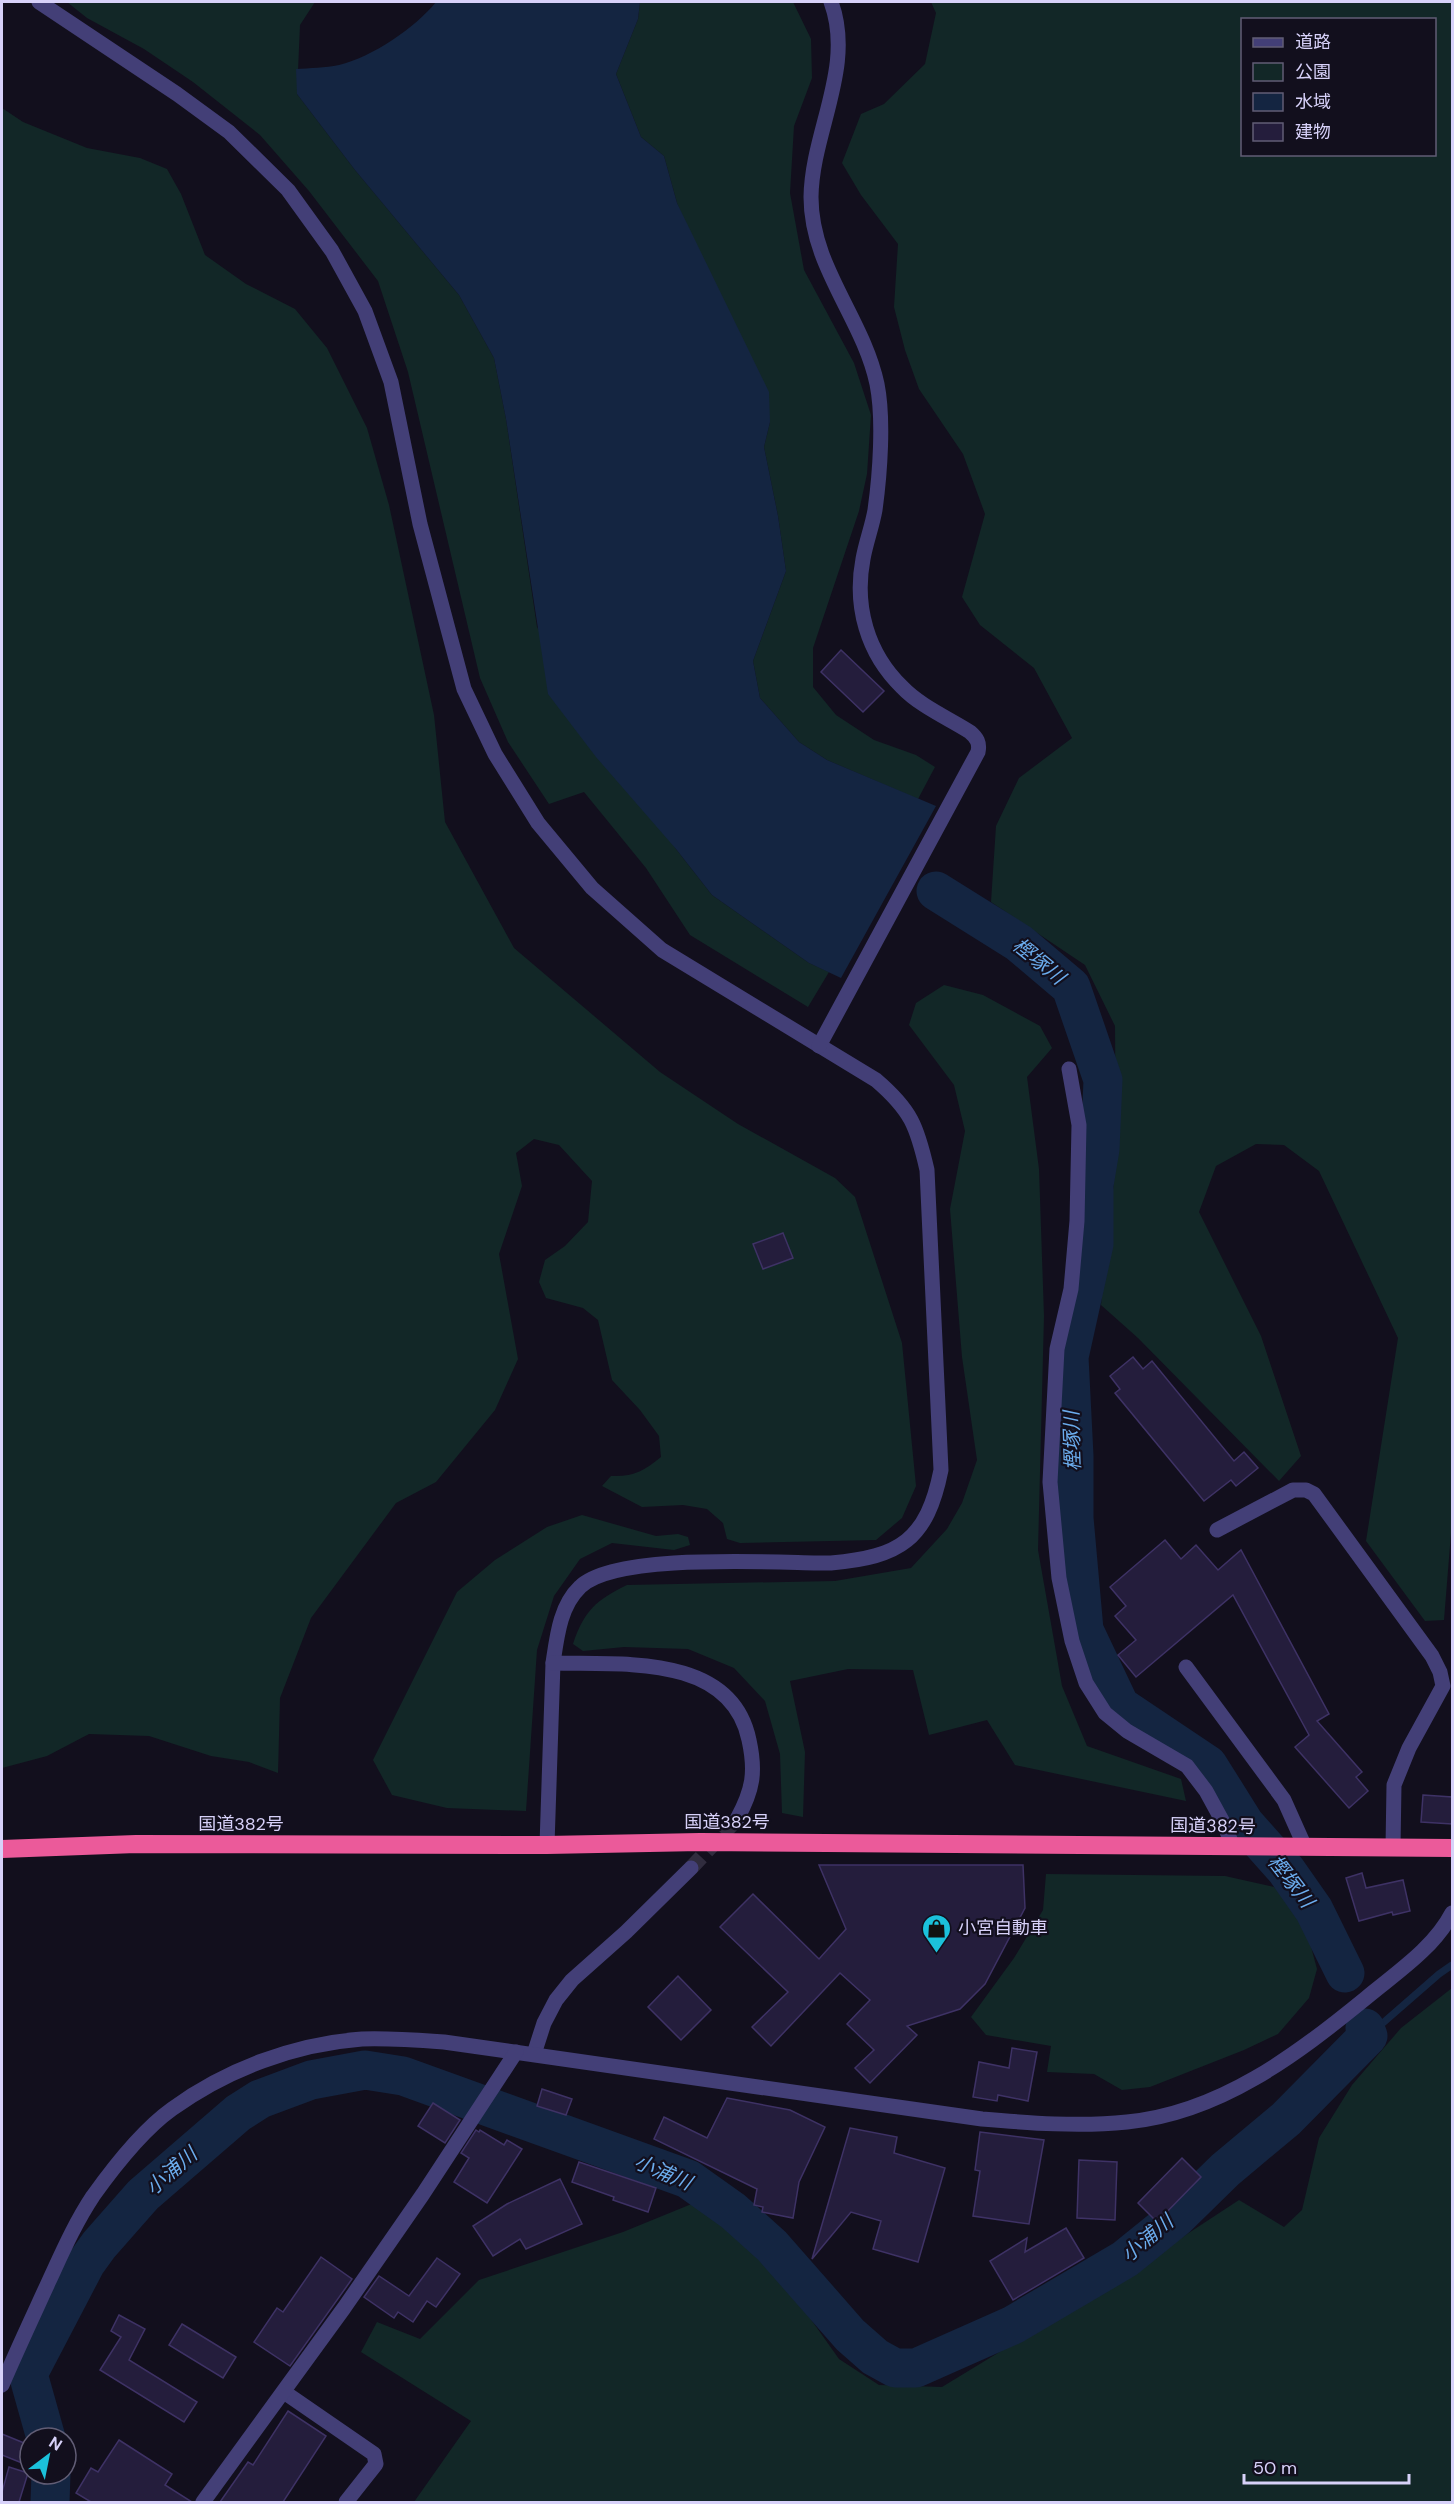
<svg xmlns="http://www.w3.org/2000/svg" width="1454" height="2504" font-family="'DM Sans','Noto Sans JP',sans-serif">
	<rect width="100%" height="100%" fill="#120f1d"/>
	<!-- green -->
	<g fill="#122727" fill-rule="evenodd">
		<path d="M67,2H315L300,25L297,94L355,170L459,295L494,358L506,419L537,627L676,849L712,895L809,963L829,972L808,1007L690,935L646,868L584,792L549,804L508,742L480,678L408,372L378,281L309,191L260,135L193,82L144,49L87,18Z"/>
		<path d="M640,2H793L811,39L812,78L794,126L790,193L804,270L854,363L871,415L867,474L859,511L813,648V687L836,715L874,740L916,755L935,767L918,799L827,760L799,742L760,698L753,661L786,571L778,516L764,447L770,422L677,203L664,156L641,137L616,74L638,19Z"/>
		<path d="M931,2H1452V1521L1444,1620L1425,1621L1366,1541L1398,1338L1319,1171L1284,1145L1256,1144L1216,1166L1199,1212L1261,1336L1301,1456L1279,1481L1138,1338L1101,1305L1116,1161L1115,1026L1085,965L991,902L996,826L1019,778L1072,738L1034,668L980,625L962,597L985,514L963,454L919,389L905,350L894,307L898,244L861,195L842,163L861,114L884,104L925,64L936,13ZM1242,20H1434V154H1242Z"/>
		<path d="M2,108L23,122L87,148L140,158L167,169L181,194L205,255L246,284L295,309L327,348L367,428L389,505L434,715L445,822L514,948L660,1072L738,1124L835,1178L855,1197L902,1343L916,1486L902,1518L876,1540L740,1543L727,1539L723,1523L707,1509L683,1505L642,1507L602,1486L611,1476C633,1477 644,1471 661,1457L659,1436L640,1410L612,1380L598,1320L583,1308L546,1298L539,1282L545,1260L565,1246L588,1222L592,1181L559,1145L534,1139L516,1153L522,1186L499,1254L518,1359L495,1410L436,1482L396,1503L311,1618L280,1698L278,1773L249,1762L211,1756L149,1736L89,1734L47,1756L2,1768Z"/>
		<path d="M944,985L983,995L1040,1026L1052,1048L1027,1077L1039,1169L1044,1316L1038,1550L1062,1686L1087,1746L1181,1779L1186,1801L1015,1765L987,1720L929,1735L913,1670L848,1669L790,1681L805,1752L803,1817L782,1813L780,1754L765,1701L734,1668L688,1649L624,1647L583,1651L573,1644C584,1611 596,1600 627,1585L835,1581L911,1568L947,1529L962,1503L977,1460L962,1357L950,1209L965,1131L954,1085L909,1025L916,1003Z"/>
		<path d="M582,1515L656,1536L678,1534L688,1537L690,1545L674,1550L612,1543L580,1559L554,1596L537,1650L526,1811L447,1808L392,1795L373,1760L457,1592L495,1560L547,1527Z"/>
		<path d="M1046,1874L1225,1876L1274,1887L1303,1917L1317,1969L1309,1998L1278,2034L1244,2050L1150,2087L1122,2090L1094,2074L1047,2072L1051,2046L986,2035L971,2017L1014,1958L1043,1910Z"/>
		<path d="M1452,1988V2502H414L471,2421L361,2352L377,2322L420,2339L479,2280L623,2232L694,2203L721,2220L778,2273L839,2359L879,2385L942,2387L1111,2284L1239,2200L1284,2227L1302,2210L1319,2138L1352,2085L1401,2028Z"/>
	</g>
	<!-- water -->
	<path fill="#142541" d="M436,2H640L638,19L616,74L641,137L664,156L677,203L769,392L770,422L764,447L778,516L786,571L753,661L760,698L799,742L827,760L936,806L841,978L809,963L712,895L676,849L596,757L548,694L506,419L494,358L459,295L355,170L297,94L296,69C310,68 325,68 339,65C372,57 415,28 436,2Z"/>
	<g fill="none" stroke-linecap="round" stroke-linejoin="round">
		<!-- stream -->
		<path stroke="#142541" stroke-width="7" d="M1368,2036L1439,1974L1452,1965"/>
		<!-- river -->
		<g stroke="#142541" stroke-width="39">
			<path d="M936,891L1019,943L1071,987L1103,1080L1100,1149L1094,1185V1244L1069,1357L1074,1456V1518L1084,1630L1120,1706L1208,1765L1245,1824L1286,1870L1314,1910L1345,1973"/>
			<path d="M46,2438L28,2374L86,2263L99,2245L143,2195L238,2113L260,2099L311,2080L365,2070L403,2076L688,2179L733,2211L772,2246L850,2335L875,2357L895,2368H916L1013,2325L1125,2259L1177,2217L1225,2170L1286,2119L1368,2036L1365,2028"/>
			<path d="M50,2502L51,2474"/>
		</g>
	</g>
	<!-- building -->
	<g fill="#241d3c" stroke="#3e3265" stroke-width="1.5">
		<path d="M841,650L884,691L863,712L821,672Z"/>
		<path d="M783,1233L793,1258L763,1269L753,1244Z"/>
		<path d="M1133,1357L1143,1369L1152,1361L1234,1461L1244,1452L1258,1468L1236,1486L1231,1480L1204,1501L1115,1393L1120,1389L1110,1376Z"/>
		<path d="M1165,1540L1181,1559L1196,1545L1218,1570L1241,1550L1329,1714L1317,1721L1362,1772L1356,1777L1368,1791L1349,1808L1295,1747L1309,1735L1233,1595L1136,1677L1118,1655L1136,1640L1115,1616L1126,1606L1110,1587Z"/>
		<path d="M1423,1795L1452,1797V1824L1421,1822Z"/>
		<path d="M819,1865H1023L1025,1908L985,1984L960,2009L907,2026L917,2035L870,2083L855,2068L874,2050L847,2024L870,2000L840,1973L771,2046L752,2027L788,1992L720,1927L753,1894L819,1959L846,1929Z"/>
		<path d="M1362,1873L1366,1888L1403,1880L1410,1911L1393,1915L1392,1912L1359,1921L1346,1878Z"/>
		<path d="M678,1976L711,2010L681,2040L648,2007Z"/>
		<path d="M1012,2048L1037,2052L1028,2101L998,2095L997,2101L973,2097L979,2062L1009,2068Z"/>
		<path d="M542,2089L572,2099L566,2115L537,2106Z"/>
		<path d="M727,2098L790,2110L825,2127L799,2182L793,2218L762,2212L763,2207L754,2205L757,2189L654,2139L664,2117L707,2138Z"/>
		<path d="M433,2103L460,2120L445,2143L418,2126Z"/>
		<path d="M850,2128L897,2137L894,2153L945,2168L918,2262L873,2249L881,2221L851,2212L812,2259Z"/>
		<path d="M476,2130L479,2132L480,2130L504,2145L507,2140L522,2149L487,2203L454,2182L469,2158L461,2153Z"/>
		<path d="M980,2132L1044,2140L1029,2224L973,2216L980,2171L975,2170Z"/>
		<path d="M1182,2158L1201,2177L1157,2222L1138,2203Z"/>
		<path d="M1079,2160L1117,2162L1115,2220L1077,2218Z"/>
		<path d="M579,2162L656,2188L648,2212L613,2200L614,2197L572,2182Z"/>
		<path d="M560,2179L582,2224L526,2249L520,2239L493,2256L473,2226L507,2204Z"/>
		<path d="M1066,2228L1084,2258L1013,2300L990,2261L1027,2238L1025,2252Z"/>
		<path d="M321,2257L352,2279L290,2366L254,2342L277,2308L283,2312Z"/>
		<path d="M437,2258L460,2274L436,2307L427,2301L413,2322L398,2312L394,2318L364,2297L379,2276L409,2296Z"/>
		<path d="M119,2315L145,2329L129,2360L197,2402L184,2422L100,2370L121,2337L111,2331Z"/>
		<path d="M182,2324L236,2357L223,2378L169,2345Z"/>
		<path d="M288,2411L326,2436L283,2502H220L248,2462L253,2465Z"/>
		<path d="M2,2434L29,2445L22,2463L2,2455Z"/>
		<path d="M119,2440L172,2474L165,2485L192,2502H91L76,2493L91,2468L98,2472Z"/>
		<path d="M9,2467L28,2473L19,2502H2V2492Z"/>
	</g>
	<g fill="none" stroke-linecap="round" stroke-linejoin="round">
		<!-- minor-tunnel -->
		<path stroke="#302c3e" stroke-width="15" stroke-dasharray="15 8" stroke-linecap="butt" d="M691,1868L737,1819"/>
		<!-- minor -->
		<g stroke="#433f77" stroke-width="15">
			<path d="M39,2L177,94L229,132L288,190L332,251L365,311L391,382L420,524L464,689L495,754L538,823L592,888L662,950L876,1080C911,1110 917,1126 927,1170L941,1470C927,1540 900,1557 831,1563C778,1563 615,1552 580,1587C560,1606 557,1636 553,1663L547,1845"/>
			<path d="M819,1046L978,752C980,743 977,738 970,732C948,718 920,706 902,687C867,653 854,606 863,559C866,542 872,527 875,510C880,474 884,419 877,384C863,318 811,267 811,197C812,131 855,67 831,2"/>
			<path d="M1069,1069L1079,1125L1077,1221L1071,1289L1057,1349L1050,1482L1059,1578L1072,1641L1086,1683L1105,1713L1127,1731L1187,1766L1206,1791L1224,1824L1233,1847"/>
			<path d="M1217,1530L1293,1490H1306L1314,1494L1432,1656L1440,1672L1443,1686L1409,1748L1394,1785L1393,1847"/>
			<path d="M553,1663C620,1665 731,1653 749,1740C756,1772 753,1790 737,1819"/>
			<path d="M1186,1667L1284,1800L1305,1847"/>
			<path d="M534,2054L544,2023L556,2000L572,1980L626,1932L691,1868"/>
			<path d="M2,2385C17,2350 33,2316 49,2281C62,2253 75,2223 93,2196C113,2168 144,2129 172,2109C227,2069 295,2044 362,2039C390,2038 417,2040 444,2042L982,2119C1030,2123 1079,2127 1127,2122C1220,2113 1296,2055 1366,1998C1396,1973 1434,1948 1452,1913"/>
			<path d="M284,2392L374,2454L376,2464L346,2502"/>
			<path d="M203,2502L344,2308L423,2194L516,2052"/>
		</g>
		<!-- highway -->
		<path stroke="#eb5a9a" stroke-width="18" d="M2,1849L136,1844L547,1845L700,1842L1452,1848"/>
	</g>
	<!-- icons -->
	<defs>
		<symbol id="shop-pin" viewBox="-11 -11 22 30"><path d="M0 17L-7.5 6A9.5 9.5 0 1 1 7.5 6Z" fill="#1bc1db" stroke="#120f1d"/><path d="M-5-2.5h2.3a2.7 3.5 0 0 1 5.4 0H5L5.5 6h-11ZM-1.5-2.5h3a1.5 2.3 0 0 0-3 0Z" fill="#111"/></symbol>
	</defs>
	<g fill-rule="evenodd">
		<use href="#shop-pin" x="920" y="1912" width="33" height="45"/>
	</g>
	<g text-anchor="middle" dominant-baseline="central" stroke-width="4.5" stroke-linejoin="round" paint-order="stroke">
		<!-- street labels -->
		<g font-size="18" fill="#d7d1f9" stroke="#120f1d">
			<text x="727" y="1822">国道382号</text>
			<text x="241" y="1824">国道382号</text>
			<text transform="translate(1213 1826) rotate(1)">国道382号</text>
		</g>
		<!-- poi labels -->
		<g font-size="18" fill="#d7d1f9" stroke="#120f1d" text-anchor="start">
			<text x="958" y="1928">小宮自動車</text>
		</g>
		<!-- water labels -->
		<g font-size="20" font-style="italic" fill="#6baced" stroke="#120f1d">
			<text transform="translate(1039 961) rotate(39)">樫塚川</text>
			<text transform="translate(1072 1441) rotate(-92)">樫塚川</text>
			<text transform="translate(1291 1881) rotate(52)">樫塚川</text>
			<text transform="translate(171 2171) rotate(-41)">小浦川</text>
			<text transform="translate(663 2172) rotate(23)">小浦川</text>
			<text transform="translate(1147 2238) rotate(-40)">小浦川</text>
		</g>
	</g>
	<!-- border -->
	<rect width="1454" height="2504" fill="none" stroke="#d7d1f9" stroke-width="6"/>
	<!-- legend -->
	<rect x="1241" y="18" width="195" height="138" fill="#120f1d" stroke="#615d75" stroke-width="1.5"/>
	<rect x="1253" y="38" width="30" height="9" fill="#433f77" stroke="#615d75" stroke-width="1.5"/>
	<text x="1295" y="48" font-size="18" fill="#d7d1f9">道路</text>
	<rect x="1253" y="63" width="30" height="18" fill="#122727" stroke="#615d75" stroke-width="1.5"/>
	<text x="1295" y="78" font-size="18" fill="#d7d1f9">公園</text>
	<rect x="1253" y="93" width="30" height="18" fill="#142541" stroke="#615d75" stroke-width="1.5"/>
	<text x="1295" y="108" font-size="18" fill="#d7d1f9">水域</text>
	<rect x="1253" y="123" width="30" height="18" fill="#241d3c" stroke="#615d75" stroke-width="1.5"/>
	<text x="1295" y="138" font-size="18" fill="#d7d1f9">建物</text>
	<!-- north arrow -->
	<g transform="translate(48 2456) rotate(32)"><circle r="28" fill="#120f1d" stroke="#615d75" stroke-width="1.5"/>
	<path d="M0-4.5L10 22L0 15L-10 22Z" fill="#1bc1db"/>
	<text y="-9" font-size="16" font-weight="bold" text-anchor="middle" fill="#d7d1f9">N</text>
	</g>
	<!-- scale -->
	<path d="M1244 2474v9h165v-9" fill="none" stroke="#d7d1f9" stroke-width="3"/>
	<text x="1253" y="2474" font-size="18" fill="#d7d1f9" stroke="#120f1d" stroke-width="4.5" paint-order="stroke">50 m</text>
</svg>
